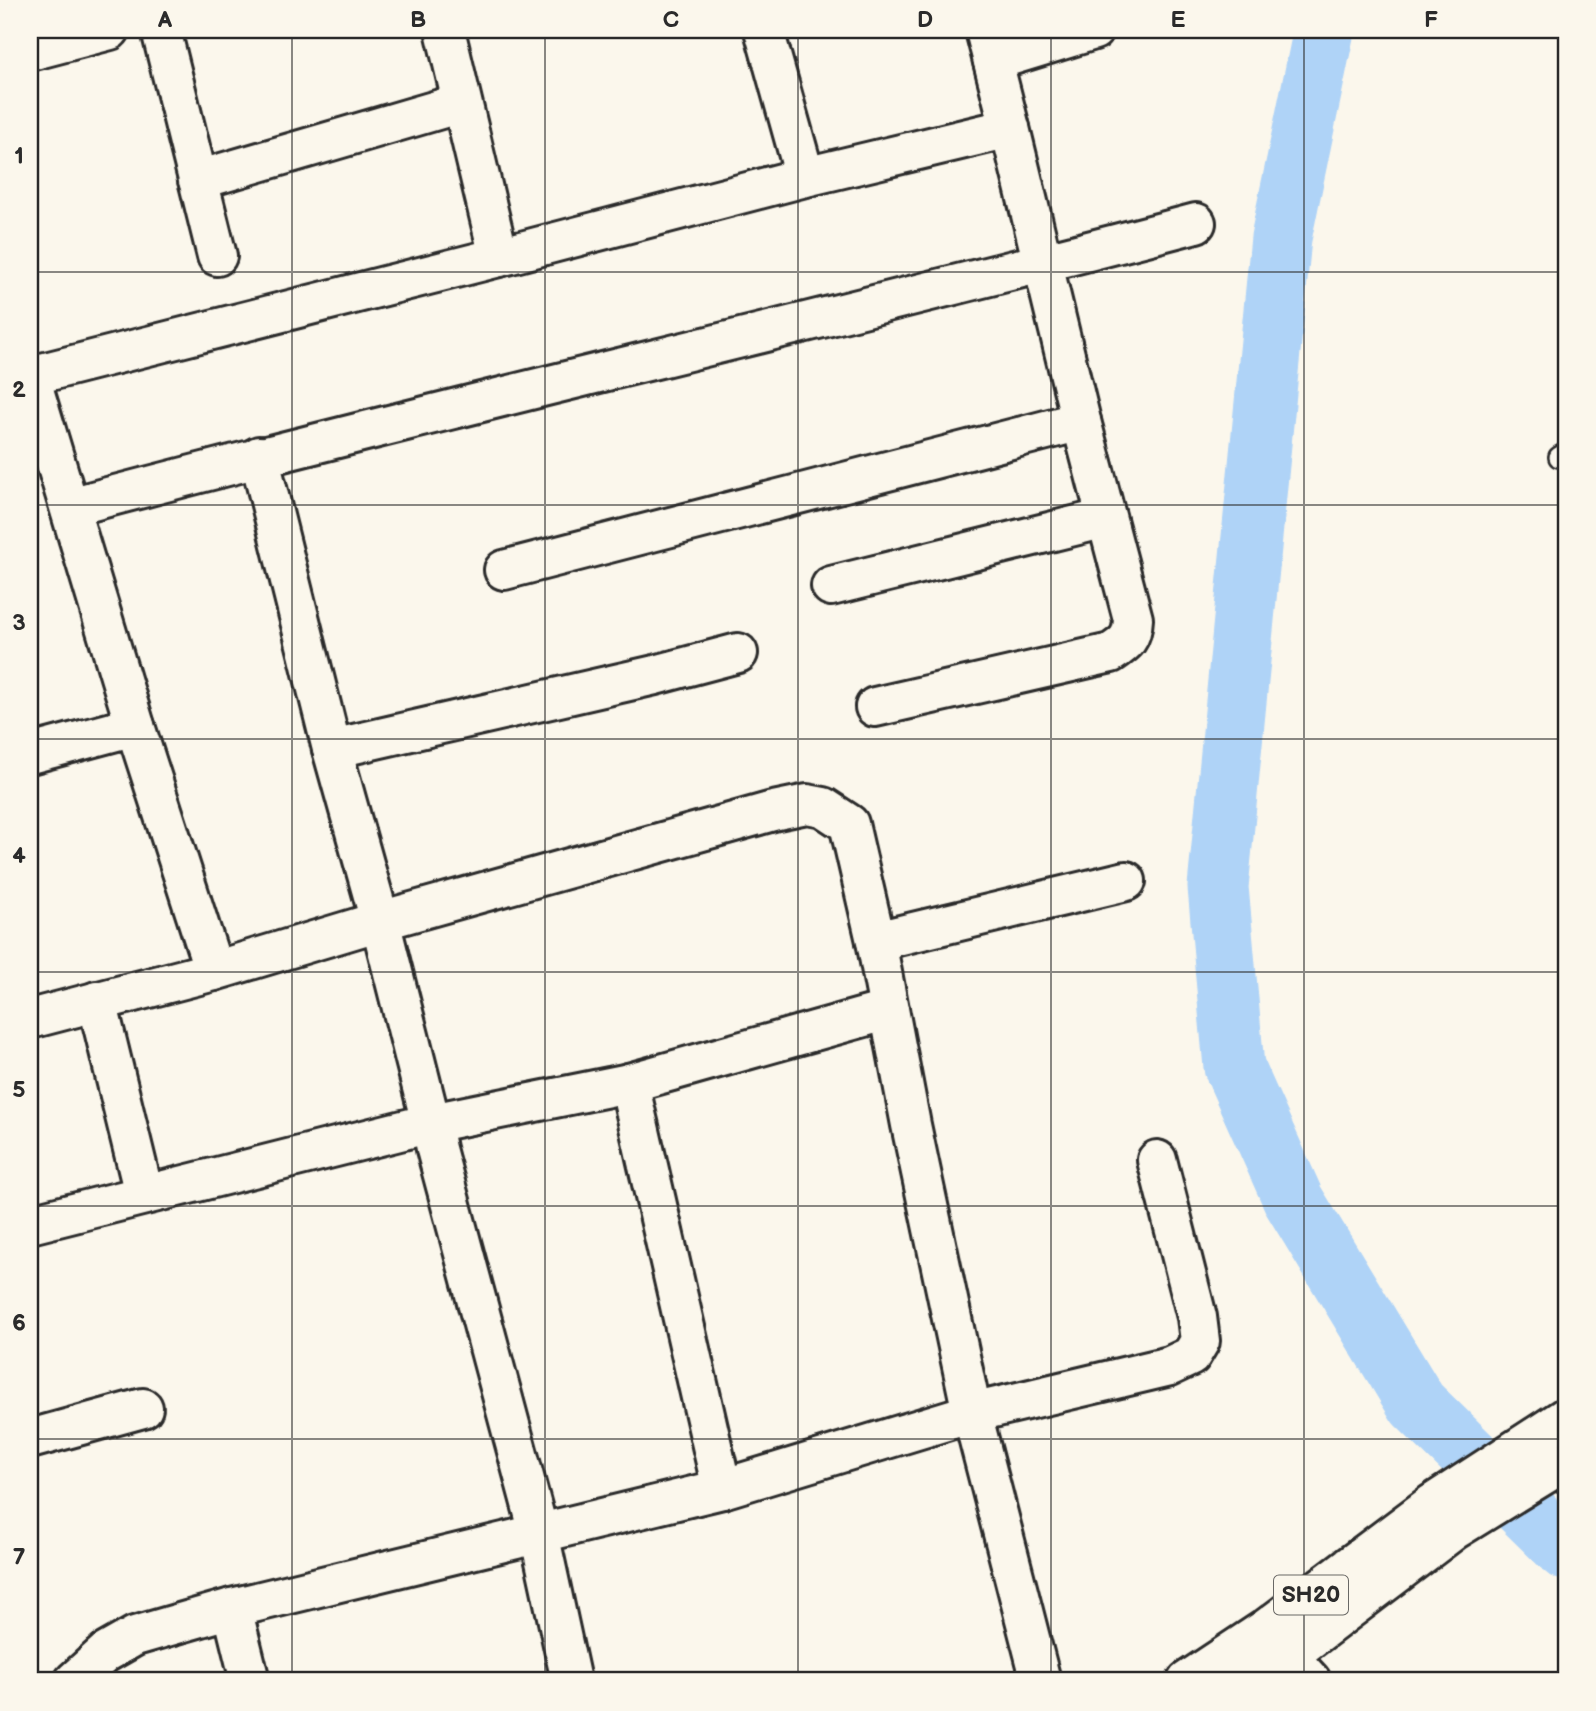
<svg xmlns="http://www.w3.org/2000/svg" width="1596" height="1711" font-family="'Balsamiq Sans',sans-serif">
	<rect width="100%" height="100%" fill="#fbf7ec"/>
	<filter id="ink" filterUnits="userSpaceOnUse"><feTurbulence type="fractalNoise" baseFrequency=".0143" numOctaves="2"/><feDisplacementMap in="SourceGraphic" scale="14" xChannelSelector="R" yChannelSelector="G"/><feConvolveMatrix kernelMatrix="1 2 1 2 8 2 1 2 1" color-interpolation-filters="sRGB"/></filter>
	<g filter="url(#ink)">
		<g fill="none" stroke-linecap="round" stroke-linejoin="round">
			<!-- river -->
			<path stroke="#afd3f7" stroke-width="61" d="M1324,30L1281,238L1218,887L1234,1067L1294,1201L1417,1404L1566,1550"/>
			<defs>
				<path id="lane" d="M1559,457L1566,453"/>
				<g id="street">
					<path d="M161,30L217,256"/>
					<path d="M445,30L499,257"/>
					<path d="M764,30L805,177"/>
					<path d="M30,51L110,30"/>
					<path d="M993,61L1094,30"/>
					<path d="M198,180L461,103"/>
					<path d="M30,376L499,257L805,177L1010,128"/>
					<path d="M30,377L135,726L214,971"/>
					<path d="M259,456L332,749L380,921L431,1123L436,1149L539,1533L571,1681"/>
					<path d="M70,507C444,407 822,322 1196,223"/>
					<path d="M504,570L1081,421"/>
					<path d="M831,586L1106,518"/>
					<path d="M875,707L1111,653C1126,643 1132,639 1133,619L1081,421L1010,128L985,30"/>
					<path d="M332,749L655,675L738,653"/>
					<path d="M30,754L135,726"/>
					<path d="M876,941L1126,881"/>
					<path d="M97,1001L144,1194"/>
					<path d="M30,1019L214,971L380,921L773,811L807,804L823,807L849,824L876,941L911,1125L972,1413L1041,1681"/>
					<path d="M629,1083L722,1489"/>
					<path d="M30,1224L431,1123L629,1083L889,1010"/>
					<path d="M30,1439L143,1408"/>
					<path d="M232,1608L250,1681"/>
					<path d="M1288,1656L1311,1681"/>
					<path d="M74,1681L105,1653L135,1636L232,1608L722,1489L972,1413L1170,1366L1191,1356L1200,1341L1197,1317L1157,1160"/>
				</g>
				<g id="primary">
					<path d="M1187,1681L1267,1628L1432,1504L1566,1417"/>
					<path d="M1251,1681L1288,1656L1454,1530L1566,1461"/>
				</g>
			</defs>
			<!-- lane casing -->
			<use href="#lane" stroke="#2b2b2b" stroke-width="24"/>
			<!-- street casing -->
			<use href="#street" stroke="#2b2b2b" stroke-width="44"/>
			<!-- primary casing -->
			<use href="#primary" stroke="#2b2b2b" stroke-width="44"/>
			<!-- lane -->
			<use href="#lane" stroke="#fbf7ec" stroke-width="19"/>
			<!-- street -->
			<use href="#street" stroke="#fbf7ec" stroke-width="38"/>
			<!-- primary -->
			<use href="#primary" stroke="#fbf7ec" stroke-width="38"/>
		</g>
	</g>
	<!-- grid -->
	<path fill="none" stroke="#2b2b2b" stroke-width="2" stroke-opacity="0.55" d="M292,30V1681M545,30V1681M798,30V1681M1051,30V1681M1304,30V1681M30,272H1566M30,505H1566M30,739H1566M30,972H1566M30,1206H1566M30,1439H1566"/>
	<g text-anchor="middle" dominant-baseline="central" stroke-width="5" stroke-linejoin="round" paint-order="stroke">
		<!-- shield labels -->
		<rect fill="#fbf7ec" stroke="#696865" stroke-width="2" x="1274" y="1575.5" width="74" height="39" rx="5"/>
		<g font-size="23" font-weight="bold" fill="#2b2b2b">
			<text x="1311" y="1595">SH20</text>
		</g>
	</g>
	<!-- margin -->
	<rect width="1596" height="1711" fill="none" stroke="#fbf7ec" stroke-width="77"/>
	<rect x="38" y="38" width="1520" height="1634" fill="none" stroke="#2b2b2b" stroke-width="2.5"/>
	<g font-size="23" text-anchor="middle" font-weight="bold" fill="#2b2b2b">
		<text x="165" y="27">A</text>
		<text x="418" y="27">B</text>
		<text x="671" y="27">C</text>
		<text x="925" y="27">D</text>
		<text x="1178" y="27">E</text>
		<text x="1431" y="27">F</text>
		<text x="19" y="163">1</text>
		<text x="19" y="397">2</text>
		<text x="19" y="630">3</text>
		<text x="19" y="863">4</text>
		<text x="19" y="1097">5</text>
		<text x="19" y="1330">6</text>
		<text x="19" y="1564">7</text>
	</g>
</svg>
